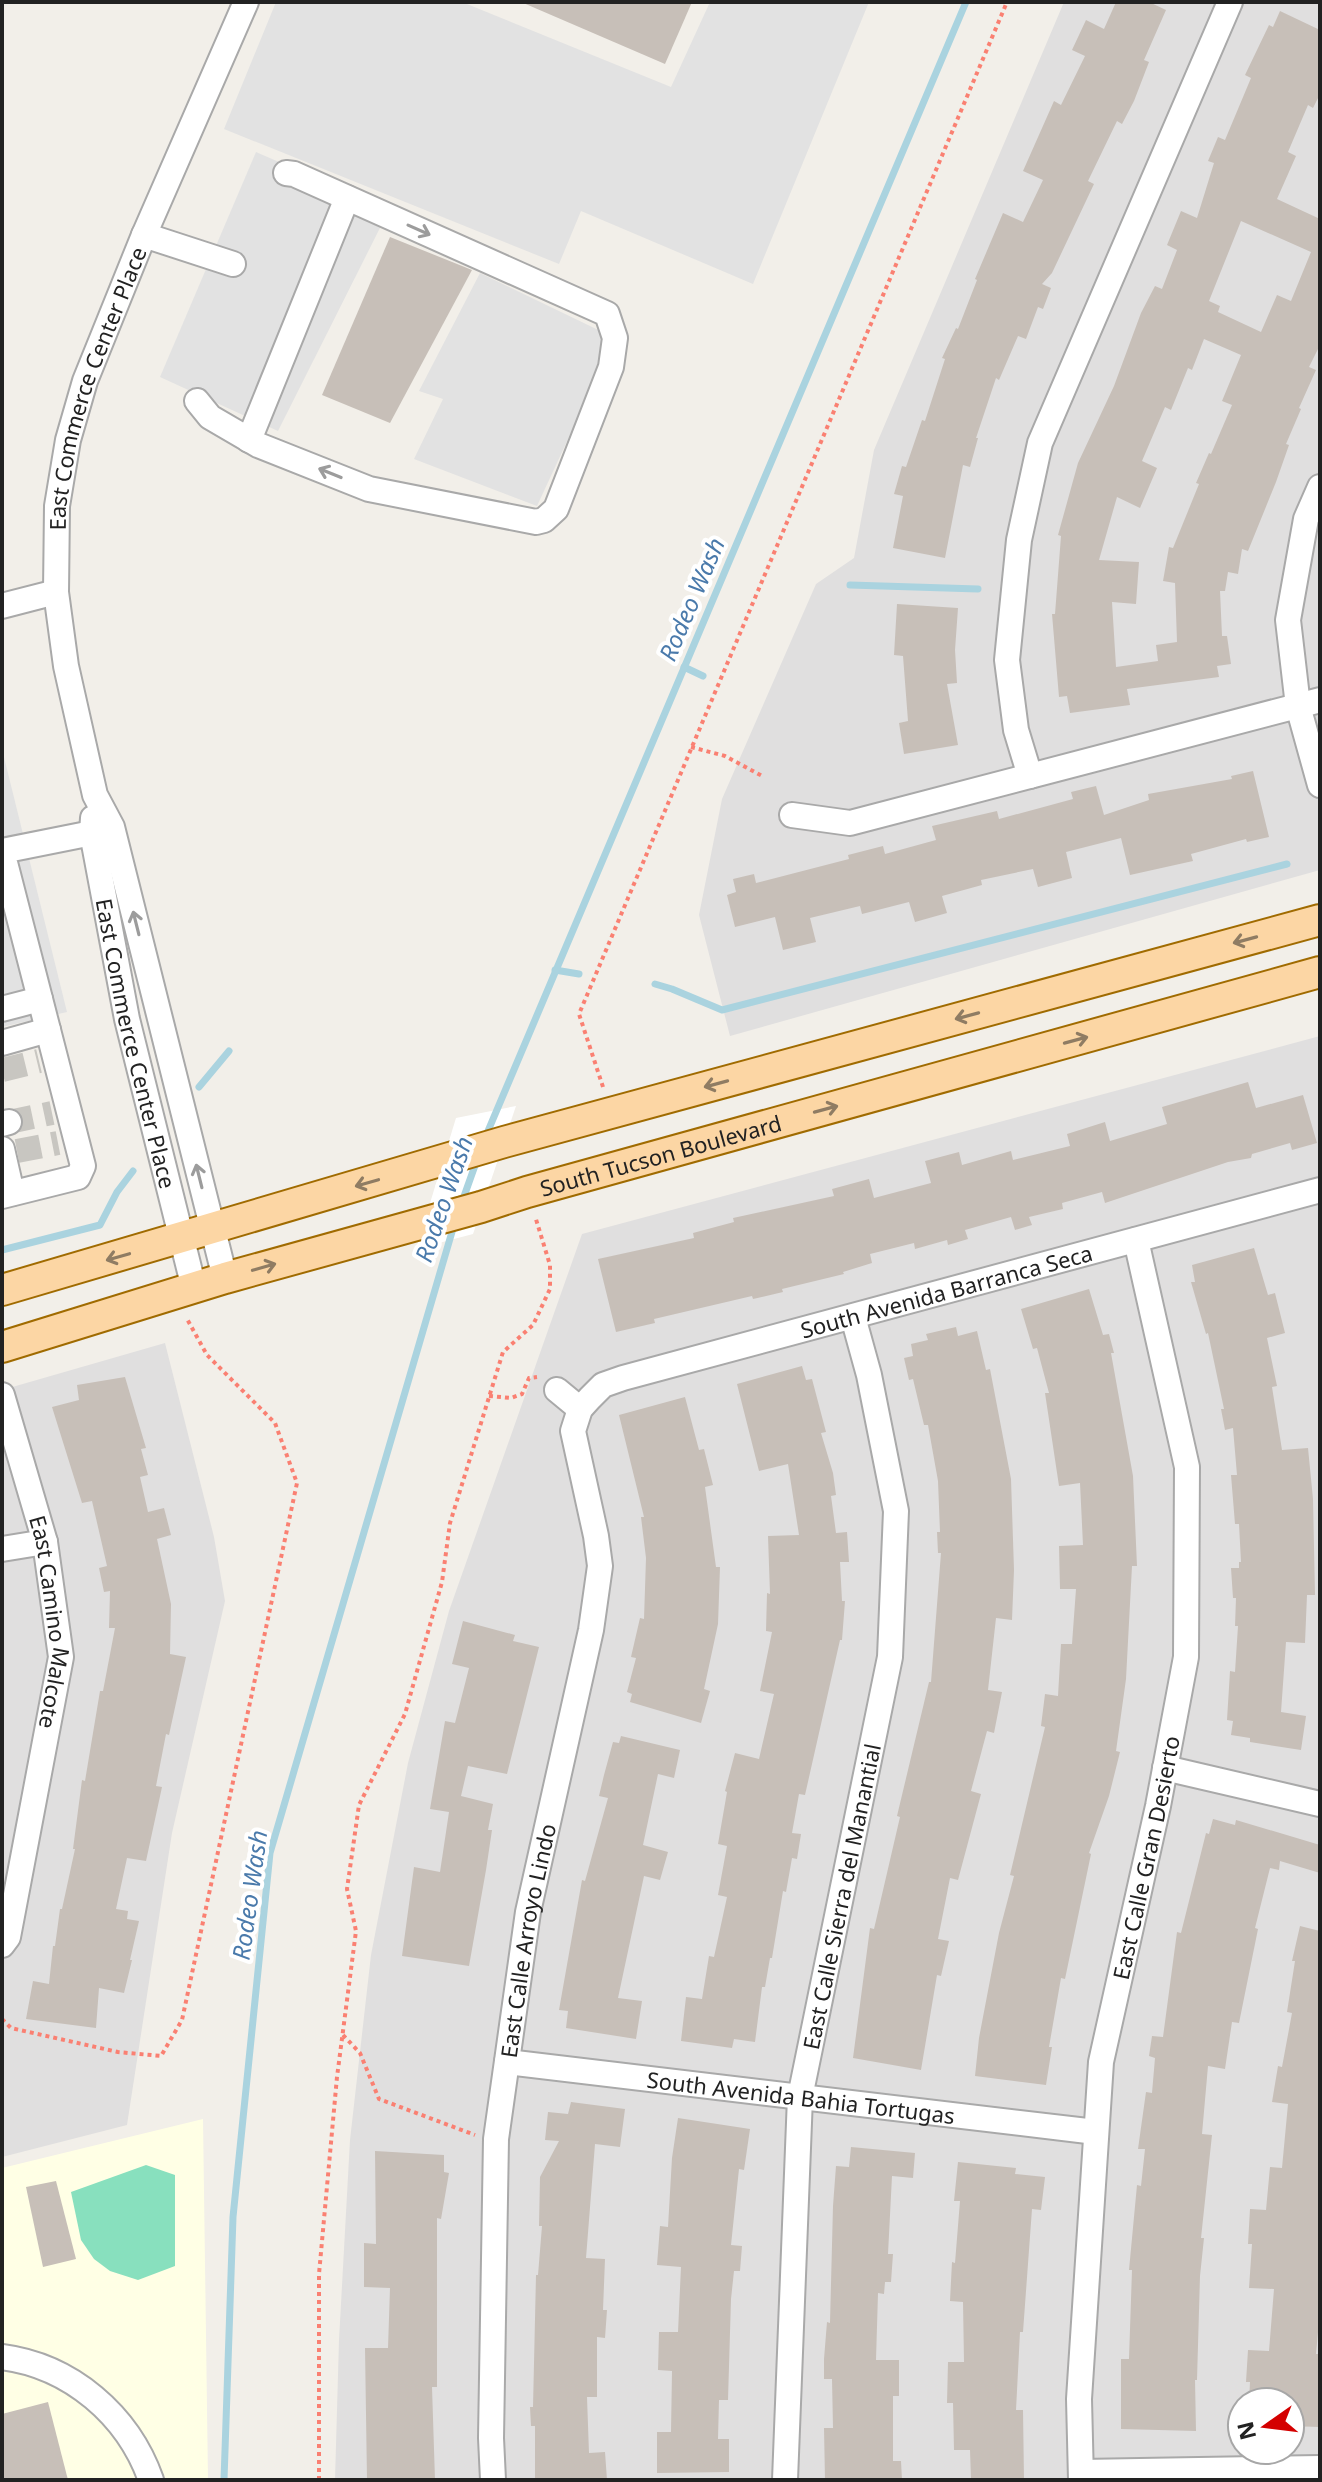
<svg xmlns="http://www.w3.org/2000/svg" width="1322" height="2482" font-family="'Noto Sans',sans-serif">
	<rect width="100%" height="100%" fill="#f2efe9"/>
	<!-- residential -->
	<g fill="#e0dfdf" fill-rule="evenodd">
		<path d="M1064,2H1320V870L730,1036L699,915L722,799L816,584L854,558L874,450Z"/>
		<path d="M1320,1036V2480H335L339,2340L350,2140L371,1955L408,1763L449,1611L582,1234ZM1242,2402H1290V2450H1242Z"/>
		<path d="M165,1343L214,1537L225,1601L172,1833L127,2125L2,2157V1390Z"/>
	</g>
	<!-- education -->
	<path fill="#ffffe5" d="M203,2119L208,2480H2V2168Z"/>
	<!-- pitch -->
	<path fill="#88e0be" d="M146,2165L175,2175V2266L138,2280L110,2271L94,2259L81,2240L71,2192Z"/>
	<!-- parking -->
	<g fill="#e2e2e2">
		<path d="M276,2H462L671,87L710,2H869L753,284L581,211L559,264L224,129Z"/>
		<path d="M256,152L389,210L278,431L160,377Z"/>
		<path d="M480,273L615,338L537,506L414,459L443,399L419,391Z"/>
		<path d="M2,749L67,1012L2,1027Z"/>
	</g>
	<!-- pier -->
	<path fill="#fff" d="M516,1106L473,1234L416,1249L456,1118Z"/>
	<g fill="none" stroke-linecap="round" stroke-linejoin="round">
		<!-- stream -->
		<g stroke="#aad3df" stroke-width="7">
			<path d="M850,585L978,589"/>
			<path d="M684,667L703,676"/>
			<path d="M555,970L579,974"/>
			<path d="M655,984L672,989L722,1010L1287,864"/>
			<path d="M199,1087L229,1051"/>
			<path d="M485,1138L966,2"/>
			<path d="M462,1202L478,1157"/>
			<path d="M2,1250L100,1225L117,1192L133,1171"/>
			<path d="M224,2480L233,2217L270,1853L454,1225"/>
		</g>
	</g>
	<!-- building -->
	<g fill="#c7bfb8" fill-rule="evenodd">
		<path d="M521,2H692L665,64Z"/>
		<path d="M1116,2H1149L1166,10L1144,60L1149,62L1134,101L1122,124L1117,121L1088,181L1094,184L1052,273L1042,284L1051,288L1043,309L1038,307L1026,339L1018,336L999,380L996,378L976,438H978L970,467L963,465L945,558L893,548L903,496L894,494L902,466L906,467L922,420L925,421L945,359L942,358L956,328L958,329L977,280L975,279L1003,213L1023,222L1043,180L1023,171L1054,101L1061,105L1085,56L1072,50L1086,20L1104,29Z"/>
		<path d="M1280,11L1320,30V94L1313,108L1308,105L1288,152L1296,156L1277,199L1320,219V345L1309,367L1316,370L1299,408L1301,409L1286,444L1289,445L1276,482L1248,551L1242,549L1238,574L1228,572L1225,591H1220L1222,636H1227L1231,664L1217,666L1219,677L1127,689L1130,705L1070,713L1067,696L1059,697L1052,614H1055L1061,536L1058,535L1078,463L1114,386L1141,313L1155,286L1162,289L1177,250L1167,245L1181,211L1197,218L1214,163L1208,161L1218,137L1225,140L1251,78L1245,75L1269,25L1273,27ZM1241,221L1311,252L1291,301L1277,295L1261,332L1218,312L1220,306L1209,301ZM1204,339L1241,355L1222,401L1232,405L1211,454L1209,453L1196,483L1199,484L1173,548L1169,547L1163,581L1175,583L1177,642L1156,645L1158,661L1116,667L1112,602L1136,604L1139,562L1099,560L1117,497L1140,508L1157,468L1142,461L1165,407L1171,410L1188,368L1192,370Z"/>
		<path d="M390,237L472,270L390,423L322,395Z"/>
		<path d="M897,604L958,608L955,650L957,683L947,684L958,745L904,754L899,723L908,721L903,656L894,655Z"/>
		<path d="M1253,771L1269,837L1247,842L1246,839L1191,854L1193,861L1130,875L1121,838L1066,852L1072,878L1038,887L1033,869L981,880L982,885L942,896L947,913L915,922L909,902L862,914L860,906L810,918L816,942L783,950L775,917L735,927L727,895L736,892L733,879L754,874L756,883L849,859L848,855L883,846L885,854L936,840L932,826L997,811L999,819L1073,799L1071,792L1096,786L1104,815L1149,800L1148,794L1232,779L1231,776Z"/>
		<path d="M1248,1082L1256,1108L1303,1095L1317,1143L1292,1150L1290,1143L1252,1154L1251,1158L1228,1162L1105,1203L1102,1192L1062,1203L1063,1209L1029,1217L1032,1225L1015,1230L1011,1217L965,1230L968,1239L948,1245L947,1240L915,1249L914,1243L870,1254L872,1263L843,1272L844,1274L782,1289L783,1292L753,1299L752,1296L654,1319L655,1323L616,1332L598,1259L694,1238L693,1233L734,1222L733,1218L834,1196L832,1189L869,1179L874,1198L931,1183L925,1161L959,1152L962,1165L1011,1151L1013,1160L1070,1146L1067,1134L1105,1122L1110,1141L1167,1124L1162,1107Z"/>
		<path d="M1254,1248L1268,1295L1275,1293L1285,1333L1267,1338L1277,1386L1272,1387L1282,1450L1308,1448L1313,1499L1315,1595H1307L1305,1643L1286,1642L1281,1712L1306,1716L1301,1750L1250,1742V1738L1231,1735L1233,1721L1227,1720L1230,1671L1235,1672L1238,1626H1235L1236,1598H1233L1231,1568H1239V1562H1241L1239,1524H1235L1231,1475H1237L1233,1428L1225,1430L1221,1409H1224L1208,1333L1206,1334L1191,1282H1195L1192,1265Z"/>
		<path d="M1089,1289L1103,1335L1109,1334L1114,1353H1111L1133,1476L1137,1566H1132L1126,1679L1116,1751L1120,1752L1109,1796L1089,1853L1091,1854L1065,1979L1061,1978L1049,2047H1052L1046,2085L975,2076L979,2038L999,1933L1014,1876L1010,1875L1045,1727L1041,1726L1045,1694L1058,1696L1061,1644H1072L1076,1589H1060L1059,1546L1083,1545L1080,1483L1059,1486L1045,1393H1049L1037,1348L1033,1349L1021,1309Z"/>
		<path d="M956,1327L958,1336L977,1331L986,1370L990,1369L1011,1479L1014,1570L1012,1620L996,1618L988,1690L1002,1692L994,1733L987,1731L971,1791L981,1794L958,1880L950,1878L938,1939L949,1941L941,1976L937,1975L921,2070L853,2058L870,1928L874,1929L900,1817L897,1816L929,1682H931L941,1553H938L937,1532H940L938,1481L928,1425H924L913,1379L909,1380L904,1358L913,1356L911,1344L928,1340L926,1334Z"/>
		<path d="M802,1366L806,1380L812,1379L826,1432L821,1433L833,1473L836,1495L831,1496L836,1533L847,1532L849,1562H840L842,1601H845L842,1640H840L805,1795L799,1794L792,1833L801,1834L797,1859L792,1858L786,1892L783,1891L772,1958H770L765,1987H762L755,2042L734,2039L732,2048L681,2041L686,1997L702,1999L709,1956L714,1957L727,1897L718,1895L727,1846L718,1844L727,1792L725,1791L735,1753L759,1759L774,1694L760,1691L772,1632L766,1631L767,1593L770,1594L768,1536L799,1535L788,1464L759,1471L737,1384Z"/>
		<path d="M125,1377L146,1448L141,1449L148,1475L140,1477L148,1512L164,1508L171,1535L157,1539L171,1604L170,1654L186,1657L169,1735L166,1734L156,1786L162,1787L146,1861L127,1858L116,1909L128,1911L127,1919L139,1921L130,1960H132L124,1993L99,1988L96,2028L26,2019L33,1981L49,1984L53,1946H55L60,1909H62L75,1849H73L82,1780L85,1781L100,1691H103L115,1628H109L110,1591L104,1592L99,1568L107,1566L92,1501L82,1503L52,1407L79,1400L77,1385Z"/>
		<path d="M685,1397L699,1450L704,1449L713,1485L705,1487L716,1567H720L718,1624L704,1689L710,1691L701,1723L630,1702L632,1694L627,1692L636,1658L631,1657L640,1618L644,1619L646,1558L641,1517H644L619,1415Z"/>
		<path d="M463,1621L515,1635L513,1641L539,1647L507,1774L468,1766L461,1796L493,1804L488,1830H492L486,1870L469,1966L402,1956L414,1867L440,1872L449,1812L430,1809L445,1721L455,1723L469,1668L452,1664Z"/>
		<path d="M621,1736L680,1750L674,1778L658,1774L643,1845L668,1852L660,1880L644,1876L618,1998L642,2001L636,2039L566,2028L568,2011L559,2010L582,1880L585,1881L608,1798L599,1796L604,1775L613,1742L619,1743Z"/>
		<path d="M1213,1819L1235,1825L1236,1820L1320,1845V1873L1280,1861L1279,1870L1270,1868L1255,1928L1258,1929L1239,2023L1232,2022L1225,2069L1208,2066L1202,2134L1212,2135L1201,2238H1204L1200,2276L1197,2380H1195L1196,2431L1121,2429V2359H1129L1132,2270H1129L1137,2185L1141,2186L1145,2149H1138L1146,2092L1152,2093L1155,2058L1149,2056L1152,2036L1163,2037L1177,1932L1181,1933L1206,1833L1209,1834Z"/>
		<path d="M1300,1926L1320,1931V2310L1316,2354H1320L1319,2427L1290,2426V2402H1249L1250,2382H1246L1248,2350L1269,2351L1274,2289L1249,2288L1252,2244H1248L1250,2209L1266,2210L1270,2167L1282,2168L1288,2104L1272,2102L1278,2066L1282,2067L1292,2013L1287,2012L1295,1961H1292Z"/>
		<path d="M571,2102L625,2109L620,2147L595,2144L586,2258L605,2259L603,2310H607L605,2338L597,2337V2397H587L589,2453L605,2452L607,2480H535V2426H531L530,2407H533L536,2275H538L542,2226H539L540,2177L559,2141L545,2140L548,2112L568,2114Z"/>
		<path d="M678,2118L750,2129L744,2170L739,2169L731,2245L742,2246L740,2271H734L731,2299L728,2400H719L718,2439H729V2472L657,2473V2432H671L672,2371L658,2370L659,2332H678L681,2267L657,2265L660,2226L668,2227L672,2158Z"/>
		<path d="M851,2147L915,2153L913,2178L892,2176L888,2254H893L891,2282H885L884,2294L878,2293L876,2360H899V2396H893V2461H901L902,2480H825L824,2428H833L832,2379H824V2359L827,2322L830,2323L833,2206L836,2166L849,2167Z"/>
		<path d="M375,2151L444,2155V2172L449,2173L441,2219L437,2218V2387H432L435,2480H367L365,2348H388L390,2288L364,2287V2243L376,2244Z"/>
		<path d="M958,2162L1016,2168L1015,2174L1045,2177L1041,2210L1032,2209L1023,2332H1020L1016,2410H1023L1024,2480H971L970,2450H954L953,2403H947L948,2362H964L963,2302L950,2301L952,2262L955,2263L960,2201H954Z"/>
		<path d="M56,2181L76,2259L43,2267L26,2187Z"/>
		<path d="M48,2402L68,2480H2V2414Z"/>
	</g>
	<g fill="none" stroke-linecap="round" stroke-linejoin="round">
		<!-- minor-tunnel -->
		<g stroke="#c8c6c1" stroke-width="24" stroke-dasharray="24 12" stroke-linecap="butt">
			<path d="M2,1070L39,1061"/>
			<path d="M9,1122L52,1113"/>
			<path d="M17,1151L58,1143"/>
		</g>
		<defs>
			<g id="minor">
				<path d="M1230,2L1040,443L1019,540L1007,660L1016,730L1030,776L1320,700"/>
				<path d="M144,235L233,264"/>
				<path d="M197,401L210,417L258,445L369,489L536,522L544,520L556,509L611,367L615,338L607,314L294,174L286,173"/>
				<path d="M249,440L347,198"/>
				<path d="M1320,487L1306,519L1288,620L1298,706L1320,785"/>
				<path d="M2,606L56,592"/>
				<path d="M792,815L850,823L1030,776"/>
				<path id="s1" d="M93,818L92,833L127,1019L194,1288"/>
				<path d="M2,1009L40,999"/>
				<path d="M2,1043L48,1030"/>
				<path d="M2,1124L9,1122"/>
				<path d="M2,1149L12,1193"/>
				<path d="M2,1196L78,1177L83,1166L2,851L92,833"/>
				<path id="s2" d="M225,1278L112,827L95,795L66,666L56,592L57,506L68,440L85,381L144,235L246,2"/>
				<path d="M557,1390L580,1409"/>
				<path id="s3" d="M2,1395L45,1542L61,1657L8,1937L2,1945"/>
				<path d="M2,1549L45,1542"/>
				<path d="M1165,1768L1320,1804"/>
				<path id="s4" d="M507,2062L1096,2132"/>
				<path d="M2,2357C71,2366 128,2415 151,2480"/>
				<path d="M1081,2472L1320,2468"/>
				<path id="s5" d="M493,2480L491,2438L496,2139L528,1912L591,1630L600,1566L596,1536L573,1431L580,1409L590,1398L603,1385L623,1378L1320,1190"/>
				<path id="s6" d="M785,2480L800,2097L890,1657L896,1511L869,1375L853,1317"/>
				<path id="s7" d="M1081,2480L1079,2399L1101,2062L1158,1806L1186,1657L1187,1467L1136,1240"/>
			</g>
			<g id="major">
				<path d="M2,1290L504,1142L1320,920"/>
				<path id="s8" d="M2,1347L225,1278L481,1207L527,1192L1320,972"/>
			</g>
		</defs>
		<!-- minor casing -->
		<use href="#minor" stroke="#a9a9a9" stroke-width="28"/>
		<!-- major casing -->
		<use href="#major" stroke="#a06b00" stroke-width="34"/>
		<!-- path -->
		<g stroke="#fa8072" stroke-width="4" stroke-dasharray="4 4" stroke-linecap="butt">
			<path d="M691,747L725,756L764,777"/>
			<path d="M603,1087L579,1014L1007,2"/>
			<path d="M489,1396L511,1398L522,1394L529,1378L537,1377"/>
			<path d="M2,2019L11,2028L118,2052L161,2056L182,2020L297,1483L275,1423L207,1355L186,1317"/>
			<path d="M343,2035L360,2053L379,2099L475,2135"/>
			<path d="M319,2480V2274L337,2077L356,1931L347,1889L359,1805L405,1714L442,1582L450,1523L503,1352L533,1325L550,1289V1265L535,1216"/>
		</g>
		<!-- minor -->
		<use href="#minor" stroke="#fff" stroke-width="24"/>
		<!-- major -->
		<use href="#major" stroke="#fcd6a4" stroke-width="30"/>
	</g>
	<!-- one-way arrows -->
	<defs><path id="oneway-shaft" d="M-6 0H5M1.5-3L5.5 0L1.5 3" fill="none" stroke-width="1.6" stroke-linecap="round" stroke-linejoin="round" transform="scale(2)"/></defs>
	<g stroke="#9c9c9c">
		<use href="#oneway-shaft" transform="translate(419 230) rotate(24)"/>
		<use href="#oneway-shaft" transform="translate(330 473) rotate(-158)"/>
		<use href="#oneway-shaft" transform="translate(136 923) rotate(-104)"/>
		<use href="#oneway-shaft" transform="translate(199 1176) rotate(-104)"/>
	</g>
	<g stroke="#8f7c63">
		<use href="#oneway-shaft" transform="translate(1245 940) rotate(165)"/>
		<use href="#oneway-shaft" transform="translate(967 1016) rotate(165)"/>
		<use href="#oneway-shaft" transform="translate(1076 1040) rotate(-15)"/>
		<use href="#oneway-shaft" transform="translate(716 1084) rotate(165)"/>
		<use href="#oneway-shaft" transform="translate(826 1109) rotate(-15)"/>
		<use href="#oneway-shaft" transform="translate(367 1183) rotate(164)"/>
		<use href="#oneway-shaft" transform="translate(118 1257) rotate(164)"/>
		<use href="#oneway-shaft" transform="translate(264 1267) rotate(-16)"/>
	</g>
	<g text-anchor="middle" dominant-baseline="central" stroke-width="8" stroke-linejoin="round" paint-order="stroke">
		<!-- street labels -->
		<g font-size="22" fill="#222" stroke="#fff">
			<text stroke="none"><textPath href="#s2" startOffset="918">East Commerce Center Place</textPath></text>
			<text stroke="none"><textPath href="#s1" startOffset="230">East Commerce Center Place</textPath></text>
			<text stroke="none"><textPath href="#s8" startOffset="686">South Tucson Boulevard</textPath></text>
			<text stroke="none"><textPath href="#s5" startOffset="1474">South Avenida Barranca Seca</textPath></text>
			<text stroke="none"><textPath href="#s3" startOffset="234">East Camino Malcote</textPath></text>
			<text stroke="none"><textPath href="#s7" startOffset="628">East Calle Gran Desierto</textPath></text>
			<text stroke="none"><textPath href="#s6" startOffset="588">East Calle Sierra del Manantial</textPath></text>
			<text stroke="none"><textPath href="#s5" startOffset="542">East Calle Arroyo Lindo</textPath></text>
			<text stroke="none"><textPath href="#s4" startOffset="296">South Avenida Bahia Tortugas</textPath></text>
		</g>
		<!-- water labels -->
		<g font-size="24" font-style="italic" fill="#4a7aab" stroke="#fff">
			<text transform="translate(691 599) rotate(-67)">Rodeo Wash</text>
			<text transform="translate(443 1199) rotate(-71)">Rodeo Wash</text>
			<text transform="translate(249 1895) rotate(-82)">Rodeo Wash</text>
		</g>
	</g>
	<!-- border -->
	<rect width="1322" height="2482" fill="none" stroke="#222222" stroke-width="8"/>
	<!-- north arrow -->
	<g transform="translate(1266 2426) rotate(256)"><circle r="38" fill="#ffffff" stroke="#a7a7a7" stroke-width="2"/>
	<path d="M0-6L14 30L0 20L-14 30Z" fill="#d40000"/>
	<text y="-12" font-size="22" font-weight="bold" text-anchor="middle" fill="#222222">N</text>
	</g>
</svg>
